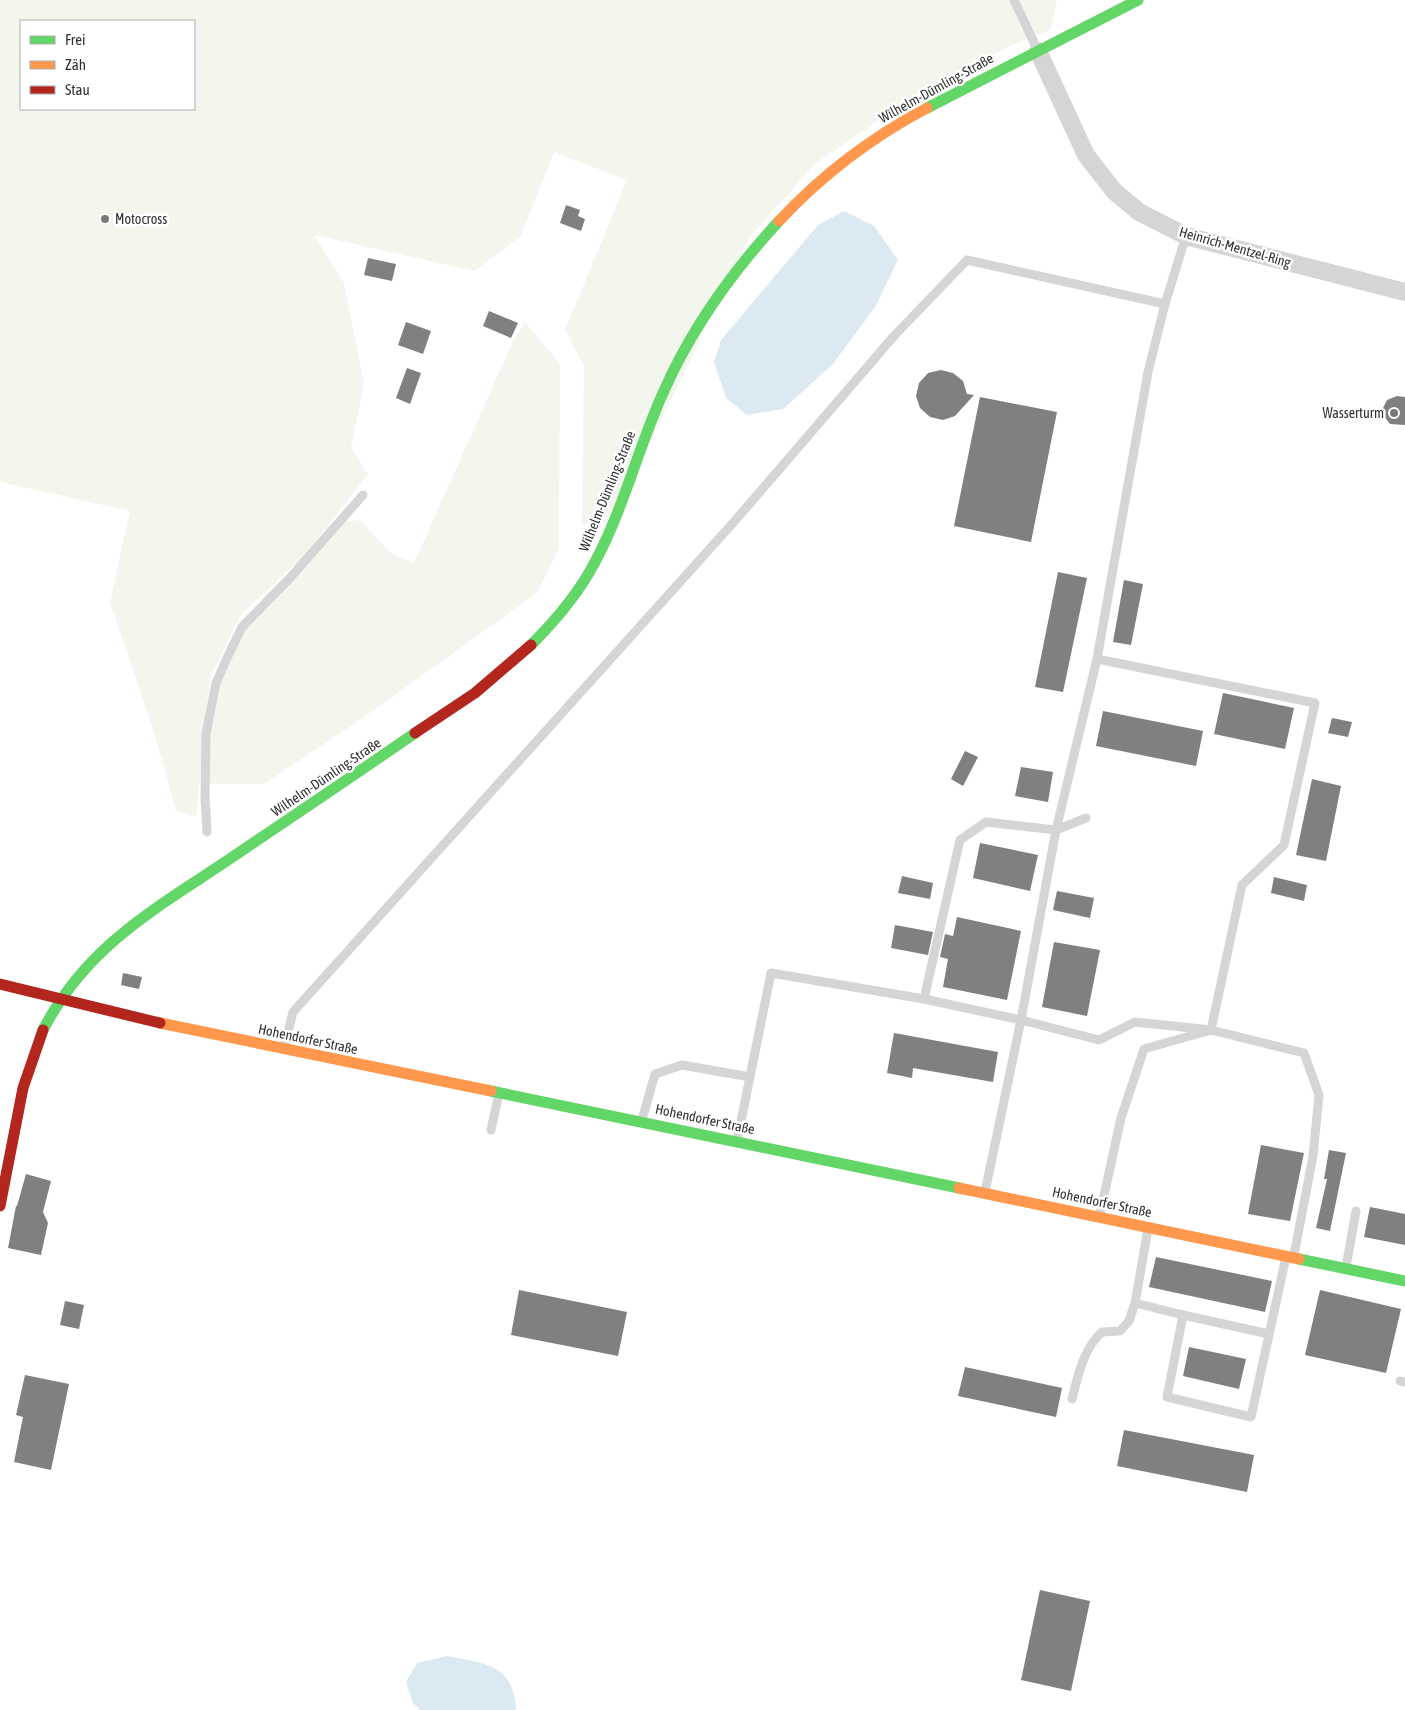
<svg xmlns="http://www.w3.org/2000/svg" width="1405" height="1710" font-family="'Asap Condensed',sans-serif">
	<rect width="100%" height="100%" fill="#fff"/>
	<!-- green -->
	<g fill="#f2f6ed" fill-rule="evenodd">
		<path d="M0,0H1057L1051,30L1014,44L919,92L815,164L749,238L611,524L600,521L582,525L584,366L565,330L627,180L554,152L521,236L474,271L314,235L344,283L364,383L351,447L368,474L307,553L240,616L210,678L196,816L176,811L155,735L110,602L130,511L0,482ZM21,21H194V109H21Z"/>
		<path d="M525,322L560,364L559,548L538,592L360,720L264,784H208L209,732L220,682L244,630L344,522L360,520L392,554L414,563L514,339Z"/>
	</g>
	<!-- water -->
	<g fill="#dbe9f2">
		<path d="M844,211L874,226L898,260L875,307L833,364L783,409L747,415L726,398L714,362L721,340L818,225Z"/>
		<path d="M447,1656C484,1663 514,1664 516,1710H420L413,1703L406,1682L417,1663Z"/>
	</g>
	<!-- building -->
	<g fill="#808080">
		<path d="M566,205L580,210L578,216L585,219L581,231L560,223Z"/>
		<path d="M368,258L396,264L392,281L364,275Z"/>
		<path d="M489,311L518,323L511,338L483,326Z"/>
		<path d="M406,322L431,331L423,354L398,345Z"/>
		<path d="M407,368L421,373L410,404L396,398Z"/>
		<path d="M941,370L953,373L963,381L967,394L974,395L955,416L943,420L930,417L920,408L916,396L919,383L928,373Z"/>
		<path d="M1397,396L1405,397V425L1390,424L1383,415L1382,410L1387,400Z"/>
		<path d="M980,397L1057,412L1031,542L954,526Z"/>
		<path d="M1058,572L1087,578L1063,692L1035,687Z"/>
		<path d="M1124,580L1143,584L1131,645L1113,642Z"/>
		<path d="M1223,693L1294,708L1285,749L1214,734Z"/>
		<path d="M1103,711L1203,731L1196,766L1096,746Z"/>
		<path d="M1332,718L1352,722L1348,737L1328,733Z"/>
		<path d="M965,751L978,757L963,786L951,779Z"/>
		<path d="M1021,767L1053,772L1048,802L1015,796Z"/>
		<path d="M1312,779L1341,786L1326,861L1296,855Z"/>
		<path d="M980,843L1038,855L1030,891L973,878Z"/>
		<path d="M902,876L933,883L930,899L898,893Z"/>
		<path d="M1274,877L1307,885L1304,901L1271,893Z"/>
		<path d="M1057,891L1094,898L1090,918L1053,910Z"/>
		<path d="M957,917L1021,931L1007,1000L943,987L948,959L940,957L945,934L953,936Z"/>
		<path d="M895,925L933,932L928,955L891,948Z"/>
		<path d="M1054,942L1100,950L1087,1016L1042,1007Z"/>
		<path d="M123,973L142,977L139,989L121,985Z"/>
		<path d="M894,1033L998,1052L993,1082L913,1068L912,1078L887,1073Z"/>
		<path d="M1261,1145L1304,1153L1290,1221L1248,1214Z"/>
		<path d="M1329,1150L1346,1153L1330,1231L1316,1228L1327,1179H1324Z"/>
		<path d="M26,1174L51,1181L43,1212L48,1223L41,1255L8,1248L16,1206H17Z"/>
		<path d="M1370,1207L1405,1214V1245L1364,1237Z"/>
		<path d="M1156,1257L1272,1281L1265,1312L1149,1287Z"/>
		<path d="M519,1290L627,1312L618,1356L511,1335Z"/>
		<path d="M1320,1290L1401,1309L1386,1373L1305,1355Z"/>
		<path d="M65,1301L84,1305L79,1329L60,1325Z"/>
		<path d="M1189,1347L1246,1359L1239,1389L1183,1376Z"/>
		<path d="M965,1367L1062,1388L1056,1417L958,1396Z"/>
		<path d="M25,1375L69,1384L51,1470L14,1462L23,1417L16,1415Z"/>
		<path d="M1124,1430L1254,1455L1247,1492L1117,1466Z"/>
		<path d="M1040,1590L1090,1601L1071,1691L1021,1680Z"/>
	</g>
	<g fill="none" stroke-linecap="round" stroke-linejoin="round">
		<!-- lane -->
		<g stroke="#d5d5d5" stroke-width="9">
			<path d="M1014,0L1038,51"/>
			<path d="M1186,236L1165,304L1148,372L1097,659L1315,703L1284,845L1242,885L1211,1030L1304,1053L1319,1095L1313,1156L1294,1255"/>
			<path d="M207,832L205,798L206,734L216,683L227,658L242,627L289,579L363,495"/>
			<path d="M924,999L960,840L986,822L1056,830L1086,818"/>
			<path d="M284,1048L293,1012L733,523L894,336L967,260L1165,304"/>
			<path d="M642,1120L655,1074L682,1065L750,1077"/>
			<path d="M491,1130L499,1093"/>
			<path d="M737,1141L771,973L924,999L1021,1020L1056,830L1097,659"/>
			<path d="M985,1192L1021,1020L1099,1040L1135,1022L1211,1030L1144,1049L1121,1118L1100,1214"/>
			<path d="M1148,1229L1135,1303L1183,1315L1167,1397L1251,1417L1286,1257"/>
			<path d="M1346,1267L1356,1211"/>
			<path d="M1183,1315L1269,1334"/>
			<path d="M1400,1381L1405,1382"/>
			<path d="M1072,1399C1078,1376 1083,1349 1102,1332L1120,1331L1129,1321L1135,1303"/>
		</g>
		<!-- street -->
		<path stroke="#d5d5d5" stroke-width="18" d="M1038,51L1086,155L1114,191L1139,212L1186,236L1405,292"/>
		<!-- fast -->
		<g stroke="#63d668" stroke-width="11">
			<path d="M927,108L1138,0"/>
			<path d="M531,645C556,620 579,593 595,562C624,508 638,448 663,393C691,329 732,272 779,221"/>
			<path d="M43,1030C88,943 159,907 237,854C296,814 356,774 415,733"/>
			<path d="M491,1091L959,1188"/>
			<path d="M1299,1259L1405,1281"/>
		</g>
		<!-- slow -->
		<g stroke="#ff974d" stroke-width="11">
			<path d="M779,221C821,176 872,137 927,108"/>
			<path d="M160,1023L491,1091"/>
			<path d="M959,1188L1299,1259"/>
		</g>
		<!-- jam -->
		<g stroke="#b3261e" stroke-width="11">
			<path d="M415,733L475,693L531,645"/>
			<path d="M0,984L160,1023"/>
			<path d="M0,1206L23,1088L43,1030"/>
		</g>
	</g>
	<!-- markers -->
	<g fill="#797979" stroke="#fff" stroke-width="2">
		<circle cx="105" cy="219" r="5"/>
		<circle cx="1394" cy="413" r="5"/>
	</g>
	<g text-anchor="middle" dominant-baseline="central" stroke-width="5" stroke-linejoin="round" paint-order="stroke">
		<!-- street labels -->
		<g font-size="14" fill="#313131" stroke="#fff">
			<text transform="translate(936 88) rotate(-29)">Wilhelm-Dümling-Straße</text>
			<text transform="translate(1235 247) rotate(16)">Heinrich-Mentzel-Ring</text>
			<text transform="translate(607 491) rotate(-68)">Wilhelm-Dümling-Straße</text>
			<text transform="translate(326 777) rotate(-34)">Wilhelm-Dümling-Straße</text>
			<text transform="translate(308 1039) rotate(12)">Hohendorfer Straße</text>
			<text transform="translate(705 1119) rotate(12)">Hohendorfer Straße</text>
			<text transform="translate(1102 1202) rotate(12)">Hohendorfer Straße</text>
		</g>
		<!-- poi labels -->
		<g font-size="14" fill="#313131" stroke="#fff" text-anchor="start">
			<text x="115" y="219">Motocross</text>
			<text x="1384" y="413" text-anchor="end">Wasserturm</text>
		</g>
	</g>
	<!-- legend -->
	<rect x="20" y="20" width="175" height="90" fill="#ffffff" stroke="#adadad"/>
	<rect x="30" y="36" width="25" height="8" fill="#63d668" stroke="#adadad"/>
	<text x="65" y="45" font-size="15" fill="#313131">Frei</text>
	<rect x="30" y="61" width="25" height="8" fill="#ff974d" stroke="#adadad"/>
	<text x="65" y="70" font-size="15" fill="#313131">Zäh</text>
	<rect x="30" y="86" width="25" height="8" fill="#b3261e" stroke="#adadad"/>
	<text x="65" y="95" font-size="15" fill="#313131">Stau</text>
</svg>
